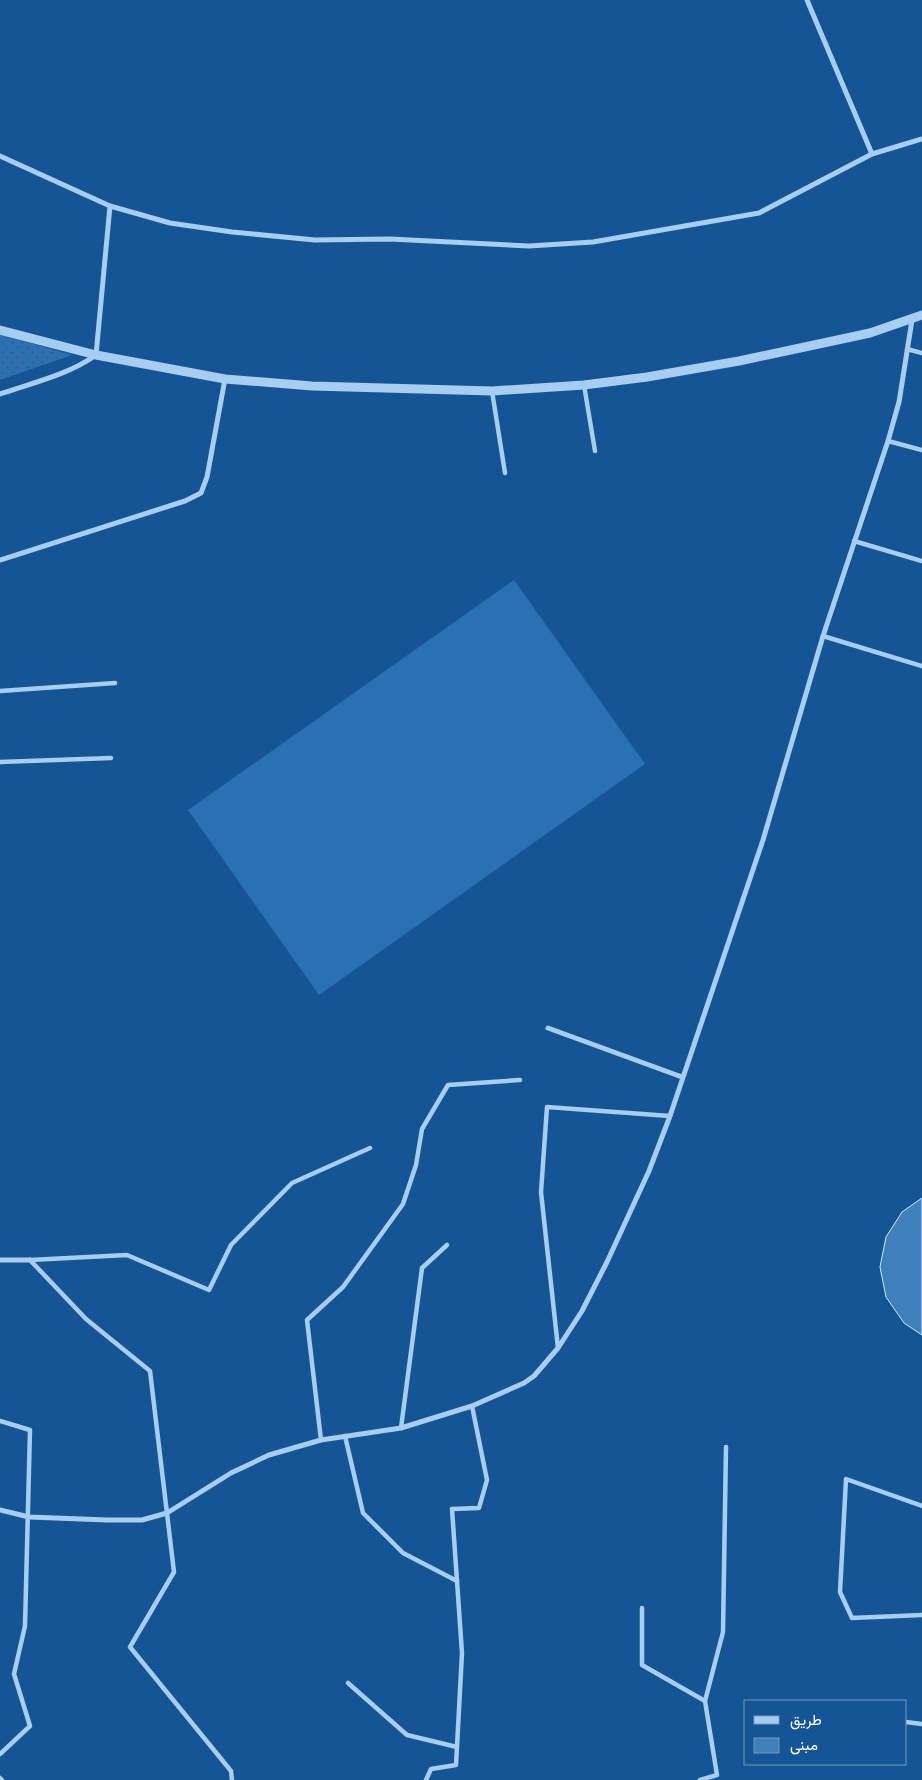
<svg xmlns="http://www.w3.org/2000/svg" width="922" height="1780" font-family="'Noto Sans',Vazirmatn,sans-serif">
	<defs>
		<pattern id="grass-dots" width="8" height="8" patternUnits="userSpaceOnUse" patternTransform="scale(1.25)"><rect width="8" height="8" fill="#2a70b3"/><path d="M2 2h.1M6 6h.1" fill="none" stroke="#3d5c7a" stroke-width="1.8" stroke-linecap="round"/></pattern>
	</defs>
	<rect width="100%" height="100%" fill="#165595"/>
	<!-- grass -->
	<path fill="url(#grass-dots)" d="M0,334L72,355L0,380Z"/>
	<!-- pitch -->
	<path fill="#2a70b3" d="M514,580L645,764L319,995L188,810Z"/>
	<!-- building -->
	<path fill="#3f7fbc" stroke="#cee6fc" d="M922,1198V1335L904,1323L886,1297L880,1267L886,1237L902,1212Z"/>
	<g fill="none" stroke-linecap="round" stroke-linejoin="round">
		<!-- pedestrian -->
		<g stroke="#a7cdf1" stroke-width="4.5">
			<path d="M907,349L922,353"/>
			<path d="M584,385L595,451"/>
			<path d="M492,391L505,473"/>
			<path d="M888,441L922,450"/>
			<path d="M854,541L922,561"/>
			<path d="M823,636L922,666"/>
			<path d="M0,691L115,683"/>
			<path d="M0,762L111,758"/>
			<path d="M30,1260L86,1319L150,1371L174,1572L130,1647L231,1771L232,1780"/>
			<path d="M30,1260L127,1255L209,1290L231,1245L292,1183L370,1148"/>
			<path d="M558,1348L541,1192L547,1107L670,1116"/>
			<path d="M0,1421L30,1430L25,1626L14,1674L30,1726L0,1754"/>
			<path d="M401,1428L422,1268L447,1245"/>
			<path d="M345,1436L363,1513L403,1553L457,1581"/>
			<path d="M321,1440L307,1320L343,1287L403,1204L416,1165L422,1129L448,1085L520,1080"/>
			<path d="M922,1506L846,1479L840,1592L852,1618L922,1615"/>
			<path d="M642,1608V1665L705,1701"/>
			<path d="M348,1683L407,1735L457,1747"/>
			<path d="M906,1722L922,1724"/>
			<path d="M0,1778L2,1780"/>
			<path d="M426,1780L431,1769L456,1765L462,1653L452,1509L479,1508L487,1480L472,1406"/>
			<path d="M700,1780L717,1775L705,1701L723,1632L726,1447"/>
		</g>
		<!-- minor -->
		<g stroke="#a7cdf1" stroke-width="5">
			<path d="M807,0L872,154"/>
			<path d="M0,156L110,206L170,223L232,232L315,240L390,239L529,246L593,242L759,213L872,154L922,139"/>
			<path d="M0,394C32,383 68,375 96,355L110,206"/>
			<path d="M0,560L185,501L201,493L207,477L225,379"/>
			<path d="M548,1028L682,1077"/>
			<path d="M0,1260H30"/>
			<path d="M0,1510L29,1517L107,1520H142L167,1513L231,1473L269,1455L321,1440L401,1428L472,1406L524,1383L534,1376L558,1348L582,1311L607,1262L649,1171L670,1116L763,840L823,636L888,441L899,402L912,320"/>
		</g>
		<!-- tertiary -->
		<path stroke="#a7cdf1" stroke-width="9" d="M0,330L96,355L225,379L312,386L492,391L584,385L647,377L739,361L870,333L922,315"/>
	</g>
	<!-- legend -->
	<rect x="744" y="1700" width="162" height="65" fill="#165595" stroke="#7399bf"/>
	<rect x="754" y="1716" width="25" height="8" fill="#a7cdf1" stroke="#7399bf"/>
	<text x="790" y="1725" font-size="15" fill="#ffffff">طريق</text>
	<rect x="754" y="1738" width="25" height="15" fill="#3f7fbc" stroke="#7399bf"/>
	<text x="790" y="1750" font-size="15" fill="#ffffff">مبنى</text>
</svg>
